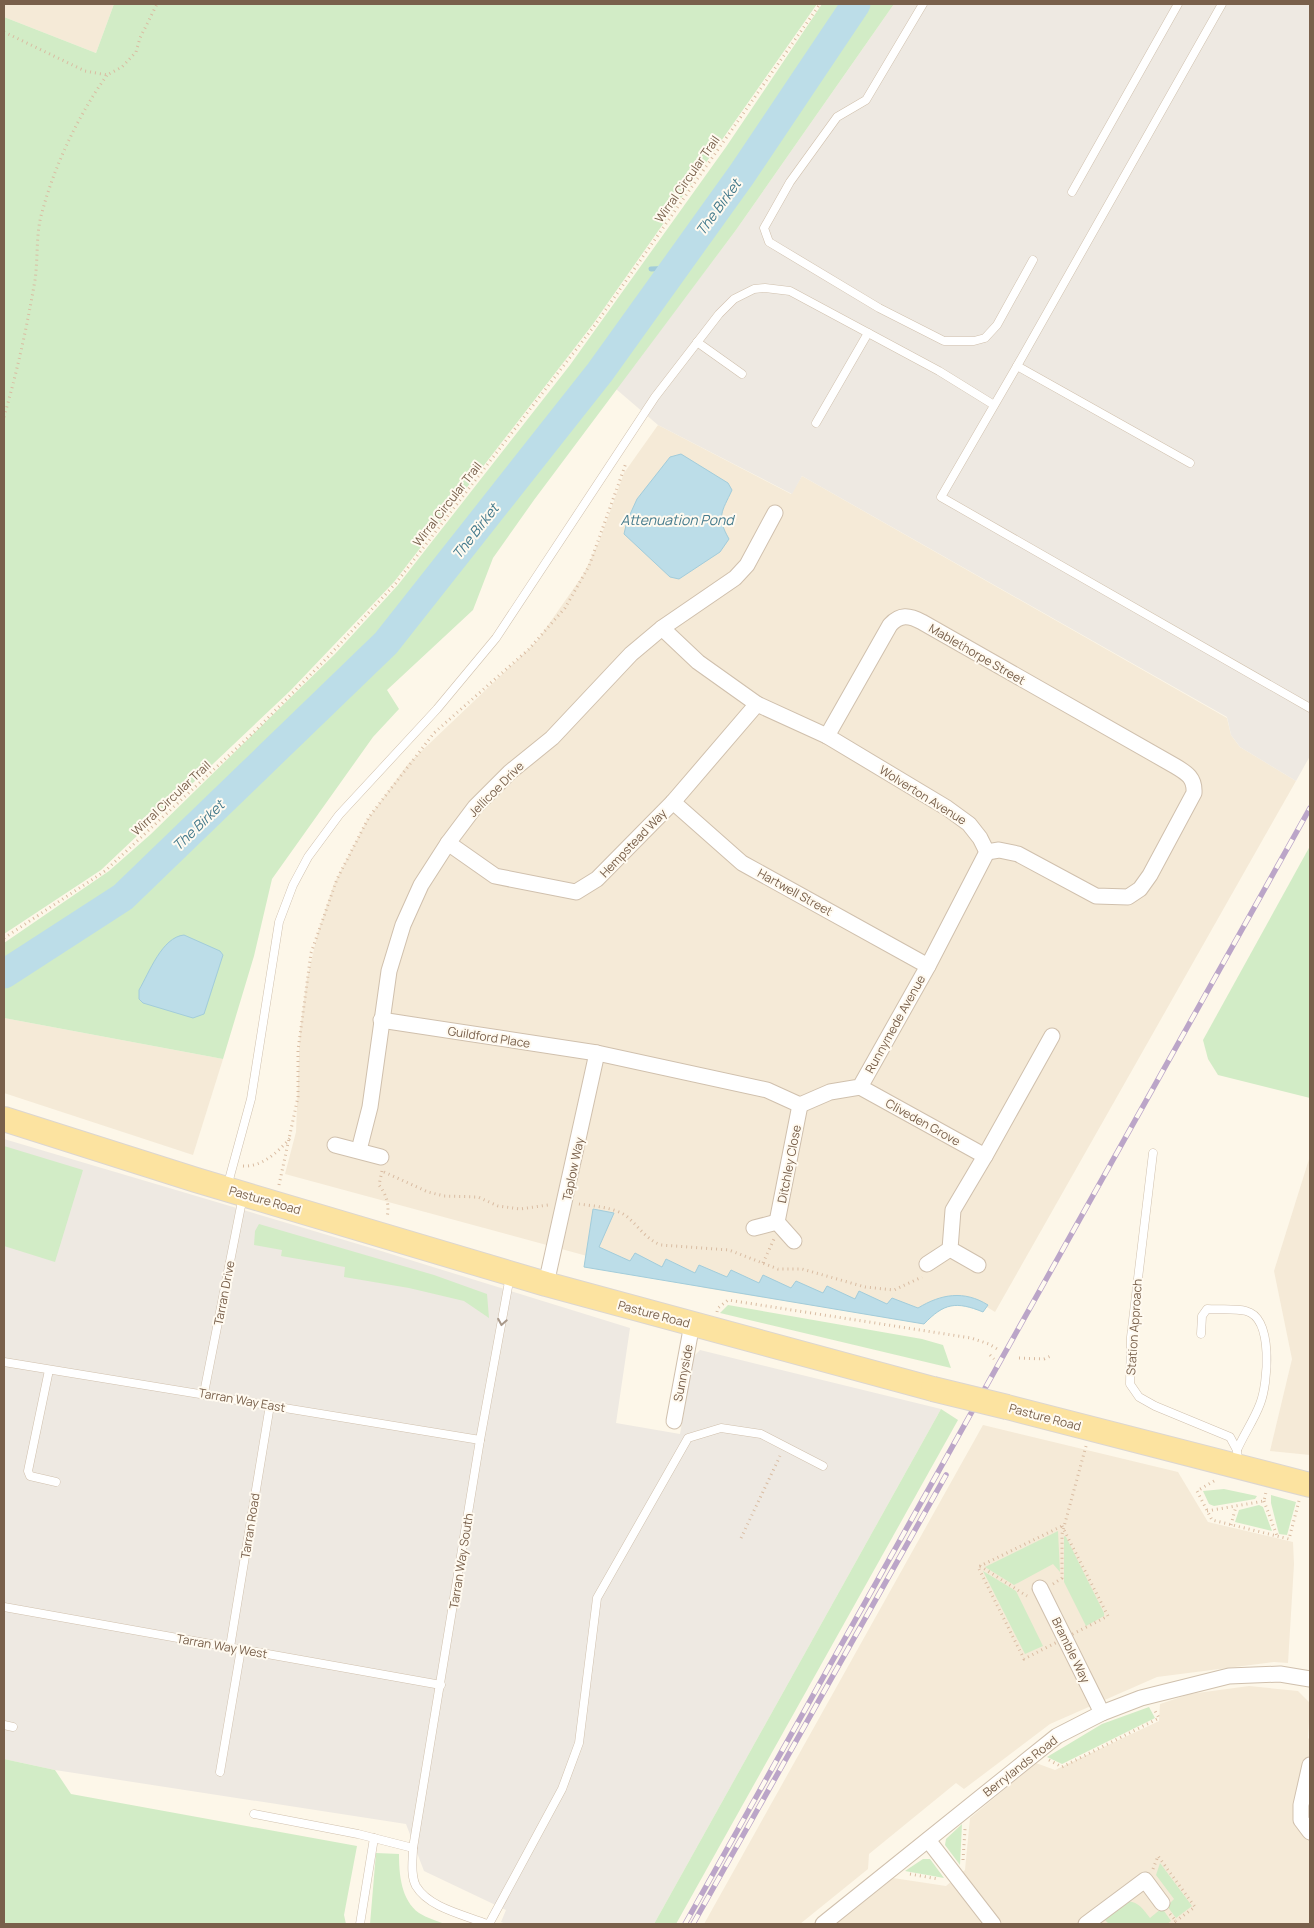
<svg xmlns="http://www.w3.org/2000/svg" width="1314" height="1928" font-family="Manrope,sans-serif">
	<rect width="100%" height="100%" fill="#fdf7e9"/>
	<!-- residential -->
	<g fill="#f5ead7">
		<path d="M4,4H114L96,53L4,17Z"/>
		<path d="M658,425L791,494L802,476L1227,718L1231,735L1240,747L1296,781L995,1312L987,1307L983,1312L969,1306L951,1305L936,1311L924,1324L705,1288L285,1174L296,1132L300,1030L307,979L318,932L334,884L367,820L408,764L537,641L583,575L599,542L624,473Z"/>
		<path d="M4,1018L223,1059L193,1155L4,1093Z"/>
		<path d="M1310,1156V1455L1270,1451L1292,1359L1274,1271Z"/>
		<path d="M983,1425L1178,1472L1208,1522L1293,1542L1294,1564L1288,1663L1274,1662L1157,1677L1050,1724L964,1789L956,1783L869,1854L868,1869L800,1924H704Z"/>
		<path d="M1249,1686L1298,1691L1310,1703L1308,1738L1310,1740V1924H835L893,1878L946,1886L965,1870L970,1818L1036,1763L1055,1770L1159,1721L1160,1704L1190,1694Z"/>
	</g>
	<!-- industrial -->
	<g fill="#eee9e2">
		<path d="M894,4H1310V756L1296,781L1240,747L1231,735L1227,717L802,476L792,494L658,425L616,389L736,230Z"/>
		<path d="M4,1139L378,1250L630,1328L616,1423L680,1434L694,1356L700,1350L941,1409L654,1924H506L501,1922L506,1910L424,1871L406,1824L55,1770L4,1759Z"/>
	</g>
	<!-- green -->
	<g fill="#d2ecc6">
		<path d="M114,4H817L593,324L394,582L290,691L101,870L4,934V17L96,53Z"/>
		<path d="M822,4H894L736,230L534,500L493,558L473,610L387,690L399,709L373,737L272,879L254,956L223,1059L4,1018V943L109,871L151,834L335,654L398,585L570,365L726,147Z"/>
		<path d="M1310,846V1098L1218,1075L1208,1059L1203,1040Z"/>
		<path d="M4,1146L83,1170L55,1262L4,1246Z"/>
		<path d="M259,1224L434,1275L487,1294L489,1318L464,1301L409,1288L344,1277L345,1267L281,1256L282,1250L254,1245L255,1231Z"/>
		<path d="M728,1305L922,1339L943,1345L951,1368L720,1313Z"/>
		<path d="M941,1409L958,1420L676,1924H654Z"/>
		<path d="M1224,1489L1257,1496L1255,1499L1214,1506L1209,1504L1203,1491Z"/>
		<path d="M1271,1495L1296,1502L1287,1535L1279,1534L1271,1503Z"/>
		<path d="M1259,1505L1263,1507L1272,1531L1235,1522L1239,1510Z"/>
		<path d="M1058,1531L1060,1572L1053,1564L1014,1585L985,1567Z"/>
		<path d="M1064,1536L1066,1537L1104,1613V1616L1086,1626L1064,1582Z"/>
		<path d="M983,1571L1016,1591L1043,1646L1025,1654Z"/>
		<path d="M1149,1707L1155,1718L1153,1719L1062,1764L1047,1757L1102,1724Z"/>
		<path d="M4,1759L55,1770L71,1794L357,1846L344,1915L346,1924H4Z"/>
		<path d="M962,1824L960,1865L945,1845L946,1839Z"/>
		<path d="M376,1853L399,1854C399,1874 401,1900 419,1913C427,1918 437,1921 445,1924H370Z"/>
		<path d="M923,1859H930L944,1878L905,1871Z"/>
		<path d="M1160,1863L1192,1906L1176,1918L1167,1906L1174,1899L1156,1875Z"/>
		<path d="M1127,1901C1139,1902 1143,1909 1150,1918L1162,1908L1171,1921L1167,1924H1109L1104,1919Z"/>
	</g>
	<!-- water -->
	<g fill="#bcdde8" stroke="#a2ccda">
		<path d="M681,454L728,483L732,490C722,512 716,516 729,539L720,552L679,579L670,577L624,534L627,521L637,499L670,457Z"/>
		<path d="M184,935L220,951L223,955L204,1014L193,1018L143,1003L139,999V990C149,973 162,937 184,935Z"/>
		<path d="M593,1209L614,1213L599,1247L630,1261L635,1253L662,1267L666,1259L695,1273L699,1265L727,1277L731,1270L759,1283L763,1275L791,1288L796,1281L823,1293L827,1286L855,1299L859,1291L887,1304L892,1298L918,1308C941,1294 964,1290 988,1305L983,1312C956,1301 944,1303 924,1324L584,1267Z"/>
	</g>
	<g fill="none" stroke-linecap="round" stroke-linejoin="round">
		<!-- stream -->
		<path stroke="#a2ccda" stroke-width="5" d="M651,269L674,268"/>
		<!-- river -->
		<path stroke="#bcdde8" stroke-width="29" d="M4,974L123,897L386,643L600,372L742,174L856,4"/>
		<defs>
			<g id="service">
				<path d="M923,4L866,100L837,117L790,182L764,228L769,242L879,308L944,341H974L985,338L997,325L1033,260"/>
				<path d="M1072,192L1178,4"/>
				<path d="M697,342L742,374"/>
				<path d="M1017,366L1222,4"/>
				<path d="M816,423L868,333"/>
				<path d="M1190,463L1017,366L941,497L1310,708"/>
				<path d="M1153,1153L1131,1337L1130,1384L1139,1397L1155,1406L1230,1437L1237,1450L1238,1462"/>
				<path d="M227,1187L251,1099L279,922L293,885L308,857L339,815L437,709L496,638L655,397L719,314L734,299L754,289L765,288L790,291L939,371L994,405"/>
				<path d="M1201,1334L1202,1316L1207,1309C1219,1310 1235,1308 1246,1311C1274,1318 1268,1384 1260,1404C1254,1420 1244,1434 1237,1450"/>
				<path d="M4,1362L480,1440"/>
				<path d="M49,1370L28,1471L30,1476L56,1482"/>
				<path d="M204,1393L243,1196"/>
				<path d="M4,1607L441,1685"/>
				<path d="M230,1647L270,1405"/>
				<path d="M4,1725L13,1727"/>
				<path d="M220,1772L241,1649"/>
				<path d="M254,1814L358,1834L413,1848"/>
				<path d="M360,1924L374,1838"/>
				<path d="M487,1924C465,1915 429,1908 416,1886C410,1875 413,1859 413,1848L480,1440L510,1276"/>
				<path d="M489,1924L562,1789L579,1743L597,1598L688,1438L721,1428L761,1434L823,1466"/>
			</g>
			<g id="minor">
				<path d="M662,628L698,662L757,704L827,736L947,808L969,824L980,838L987,852"/>
				<path d="M827,736L890,625C900,614 909,615 922,622L1175,766C1187,773 1195,778 1194,793L1150,875L1140,889L1128,897L1096,896L1018,854L999,850L987,852"/>
				<path d="M673,802L742,863L928,966"/>
				<path d="M448,843L495,876L576,892L597,879L673,802L757,704"/>
				<path d="M381,1020L597,1053L767,1090L800,1105L830,1092L860,1087L928,966L987,852"/>
				<path d="M860,1087L985,1156L1052,1036"/>
				<path d="M335,1145L381,1157"/>
				<path d="M359,1150L370,1107L389,971L403,925L421,885L448,843L475,807L510,772L552,738L631,654L662,628L735,578L747,565L775,513"/>
				<path d="M777,1222L800,1105"/>
				<path d="M777,1222L794,1241"/>
				<path d="M754,1228L777,1222"/>
				<path d="M927,1264L950,1249"/>
				<path d="M978,1265L950,1249L953,1210L985,1156"/>
				<path d="M546,1284L597,1053"/>
				<path d="M674,1421L692,1324"/>
				<path d="M1040,1588L1102,1713"/>
				<path d="M1310,1765L1301,1805V1820L1310,1832"/>
				<path d="M928,1840L993,1924"/>
				<path d="M823,1924L1057,1736L1102,1713L1141,1698L1229,1676L1280,1674L1310,1679"/>
				<path d="M1086,1924L1145,1880L1162,1903"/>
			</g>
			<g id="primary">
				<path d="M4,1119L196,1180L546,1284L933,1389"/>
				<path d="M1007,1407L1310,1485"/>
			</g>
		</defs>
		<!-- service casing -->
		<use href="#service" stroke="#d0c0ad" stroke-width="9"/>
		<!-- minor casing -->
		<use href="#minor" stroke="#d0c0ad" stroke-width="17"/>
		<!-- primary casing -->
		<use href="#primary" stroke="#dcd6d0" stroke-width="26"/>
		<!-- path -->
		<g stroke="#d9bca2" stroke-width="3" stroke-dasharray="1 4" stroke-linecap="butt">
			<path d="M4,32L85,71L107,75L122,67L136,52L140,38L157,4"/>
			<path d="M4,417C17,372 27,327 35,280C38,259 36,236 41,216C54,166 78,116 107,75"/>
			<path d="M4,938L105,871L255,731L326,659L396,583L595,325L820,4"/>
			<path d="M243,1166C263,1167 279,1151 291,1137"/>
			<path d="M382,1171L379,1185C386,1194 390,1205 387,1217"/>
			<path d="M384,1172L428,1192L444,1196L478,1197L498,1206L520,1209L548,1205"/>
			<path d="M279,1185L298,1097V1050L311,953L337,879L369,817L434,733L529,649L565,608L589,566L626,463"/>
			<path d="M579,1204C593,1206 612,1207 625,1215C638,1225 645,1239 661,1245L729,1250L778,1269H802L865,1287L894,1290L922,1277"/>
			<path d="M763,1263L774,1239"/>
			<path d="M717,1312L718,1308L728,1300L971,1338L989,1344L999,1350"/>
			<path d="M990,1355L994,1359"/>
			<path d="M1019,1358L1044,1359L1053,1355"/>
			<path d="M1214,1481L1197,1491L1212,1520L1289,1539L1299,1501"/>
			<path d="M1264,1501L1277,1536"/>
			<path d="M1207,1511L1264,1501L1266,1492"/>
			<path d="M1231,1525L1236,1506"/>
			<path d="M1062,1526L1108,1616L1024,1659L978,1567Z"/>
			<path d="M741,1538L780,1456"/>
			<path d="M980,1566L1027,1596"/>
			<path d="M1053,1584L1062,1578V1534L1086,1446"/>
			<path d="M1049,1760L1062,1767L1159,1718L1154,1709"/>
			<path d="M963,1860L965,1829"/>
			<path d="M1153,1869L1158,1856L1195,1907L1176,1921"/>
			<path d="M910,1874L938,1879"/>
			<path d="M1170,1914L1176,1921L1172,1924"/>
		</g>
		<!-- service -->
		<use href="#service" stroke="#fff" stroke-width="8"/>
		<!-- minor -->
		<use href="#minor" stroke="#fff" stroke-width="15"/>
		<!-- primary -->
		<use href="#primary" stroke="#fce3a0" stroke-width="24"/>
		<defs>
			<g id="rail">
				<path d="M685,1924L1310,808"/>
				<path d="M693,1924L946,1475"/>
			</g>
		</defs>
		<!-- rail casing -->
		<use href="#rail" stroke="#bba5c8" stroke-width="5.5"/>
		<!-- rail -->
		<use href="#rail" stroke="#fffaf0" stroke-width="4" stroke-dasharray="11" stroke-linecap="butt"/>
		<defs>
			<path id="primary-bridge" d="M933,1389L1007,1407"/>
		</defs>
		<!-- primary-bridge casing -->
		<use href="#primary-bridge" stroke="#dcd6d0" stroke-width="26" stroke-linecap="butt"/>
		<!-- primary-bridge -->
		<use href="#primary-bridge" stroke="#fce3a0" stroke-width="24"/>
	</g>
	<!-- one-way arrows -->
	<defs><path id="oneway-chevron" d="M-2-3.5L2.5 0L-2 3.5" fill="none" stroke-width="1.6" stroke-linecap="round" stroke-linejoin="round" transform="scale(1.25)"/></defs>
	<use stroke="#a8988a" href="#oneway-chevron" transform="translate(502 1322) rotate(100)"/>
	<g text-anchor="middle" dominant-baseline="central" stroke-width="4" stroke-linejoin="round" paint-order="stroke">
		<!-- street labels -->
		<g font-size="12" fill="#79604b" stroke="#fffaf0">
			<text transform="translate(687 179) rotate(-55)">Wirral Circular Trail</text>
			<text transform="translate(447 504) rotate(-52)">Wirral Circular Trail</text>
			<text transform="translate(977 654) rotate(30)">Mablethorpe Street</text>
			<text transform="translate(496 789) rotate(-45)">Jellicoe Drive</text>
			<text transform="translate(923 795) rotate(32)">Wolverton Avenue</text>
			<text transform="translate(171 798) rotate(-43)">Wirral Circular Trail</text>
			<text transform="translate(633 843) rotate(-46)">Hempstead Way</text>
			<text transform="translate(795 892) rotate(29)">Hartwell Street</text>
			<text transform="translate(895 1024) rotate(-61)">Runnymede Avenue</text>
			<text transform="translate(489 1037) rotate(9)">Guildford Place</text>
			<text transform="translate(923 1122) rotate(29)">Cliveden Grove</text>
			<text transform="translate(789 1164) rotate(-79)">Ditchley Close</text>
			<text transform="translate(573 1169) rotate(-78)">Taplow Way</text>
			<text transform="translate(265 1200) rotate(16)">Pasture Road</text>
			<text transform="translate(224 1293) rotate(-79)">Tarran Drive</text>
			<text transform="translate(654 1314) rotate(15)">Pasture Road</text>
			<text transform="translate(1134 1327) rotate(-86)">Station Approach</text>
			<text transform="translate(683 1373) rotate(-79)">Sunnyside</text>
			<text transform="translate(242 1400) rotate(10)">Tarran Way East</text>
			<text transform="translate(1045 1417) rotate(15)">Pasture Road</text>
			<text transform="translate(250 1526) rotate(-81)">Tarran Road</text>
			<text transform="translate(461 1561) rotate(-81)">Tarran Way South</text>
			<text transform="translate(222 1646) rotate(10)">Tarran Way West</text>
			<text transform="translate(1071 1650) rotate(64)">Bramble Way</text>
			<text transform="translate(1020 1766) rotate(-38)">Berrylands Road</text>
		</g>
		<!-- water labels -->
		<g font-size="14" font-style="italic" fill="#447a8c" stroke="#fffaf0">
			<text transform="translate(718 207) rotate(-54)">The Birket</text>
			<text x="677" y="519">Attenuation Pond</text>
			<text transform="translate(475 531) rotate(-52)">The Birket</text>
			<text transform="translate(198 825) rotate(-44)">The Birket</text>
		</g>
	</g>
	<!-- border -->
	<rect width="1314" height="1928" fill="none" stroke="#79604b" stroke-width="10"/>
</svg>
